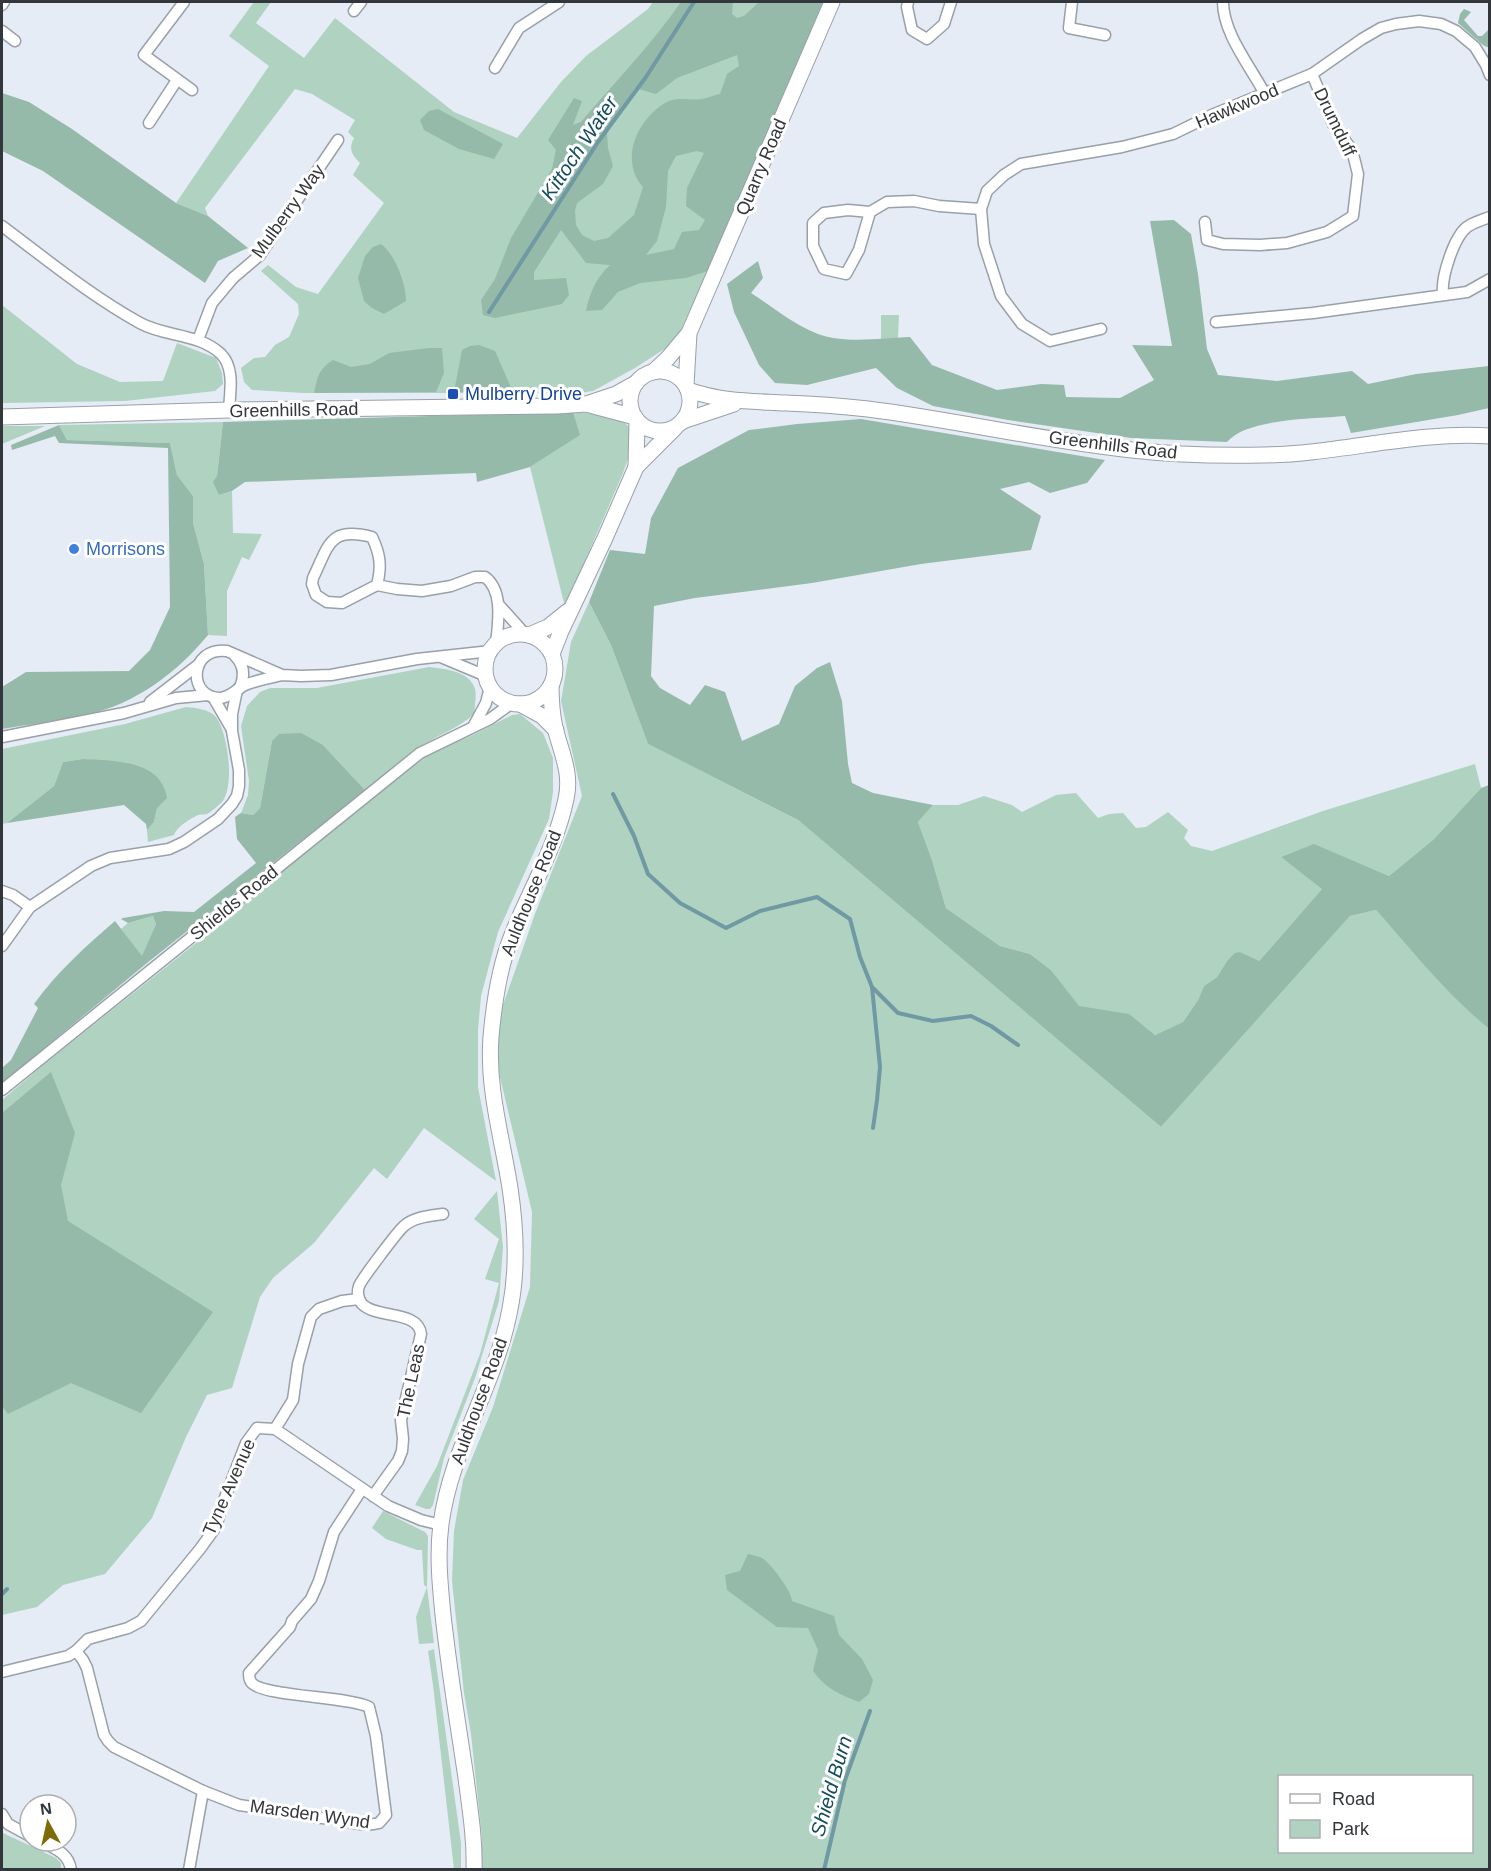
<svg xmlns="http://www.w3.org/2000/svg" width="1491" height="1871" font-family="Helvetica,sans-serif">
	<rect width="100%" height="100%" fill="#e5ecf5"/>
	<!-- green -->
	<g fill="#afd2c1" fill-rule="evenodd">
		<path d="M254,2H271L256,23L304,58L335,18L454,112L517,138L561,82L586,56L648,9L653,2H823L713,261L679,334L669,346L635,368L593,391L579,393H303L252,390L244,382L241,368L254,358L265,357L275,345L289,337L299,314L298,304L261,271L268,265L296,287L318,294L384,203L353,175L360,163C352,155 348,149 354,138L348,132L355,120L312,94L295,89L205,208L208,216L176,203L269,66L229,36Z"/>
		<path d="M2,305L77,364L120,382L163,381L177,343L216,358L222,373L223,384L215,391L125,401L2,403Z"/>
		<path d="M881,315H899L898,338L881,339Z"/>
		<path d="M573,412L607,415L622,420L629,427L633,444L623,473L565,607L530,467L579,435Z"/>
		<path d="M223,422L217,476L219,495L232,491L233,533L262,534L249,560L242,557L227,591V636L208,635L204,564L193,523V496L177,475L170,443L67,440L59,425Z"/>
		<path d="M2,426H45L2,444Z"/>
		<path d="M589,602L611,645L648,744L798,820L1161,1127L1350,916L1376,910C1412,951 1447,995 1489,1029V1869H481L482,1837L471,1734L464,1693L452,1581L454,1531L463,1480L493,1407L530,1287L532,1212L491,1039L535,914L582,796L561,701L571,642ZM1280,1776H1472V1852H1280Z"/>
		<path d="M429,667C445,669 470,671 475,689C477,696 474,706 475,713C460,727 443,733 426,743C406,754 384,775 365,790L323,745L272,741L260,808L253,815L241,813L248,795L249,781L241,726L247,706L260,692L270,688H317Z"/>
		<path d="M186,707C196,708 209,709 216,717C228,733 235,786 222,802C219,805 211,812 207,814C204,815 201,814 198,815C190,819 177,826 174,835L148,842L147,830L154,822L157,808L128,763L83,759L63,762L54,786L7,823L2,824V749L125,724Z"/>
		<path d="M520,714L543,733L553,758V792L549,819L498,932L481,996L478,1030V1087L496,1181L424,1128L387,1179L374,1168L314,1243L273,1278L260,1297L232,1388L207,1395L186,1437L152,1518L105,1574L63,1585L37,1607L2,1615V1100L43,1065L215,928L230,913L430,753L473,735L512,715Z"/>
		<path d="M1475,764L1481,788L1434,839L1389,876L1314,845L1281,857L1323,888L1258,962L1240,952L1227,961L1217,977L1204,986L1198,1000L1183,1022L1155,1035L1129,1015L1079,1007L1051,970L1030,954L1000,946L946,908L932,860L918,822L933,805H958L984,796L1012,805L1022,812L1056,795L1076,793L1098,818L1109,814L1123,813L1136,828L1146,827L1168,812L1188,830L1184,838L1191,846L1212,851L1323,811Z"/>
		<path d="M153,916L156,924L142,957L121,929L128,923Z"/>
		<path d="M497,1191L503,1247L499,1301L475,1378L444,1458L433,1505L430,1509H426L415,1505L437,1466L480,1354L499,1283L485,1279L499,1239L474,1219Z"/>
		<path d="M383,1511L425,1532L428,1536L427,1587L434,1643L419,1644L416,1617L427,1587L424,1585L422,1550H417L386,1539L372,1528Z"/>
		<path d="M434,1649L461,1843V1869H454L433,1685L428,1651Z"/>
		<path d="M3,1833L56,1858L61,1863V1869H2L3,1862L2,1860V1837Z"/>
	</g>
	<!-- forest -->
	<g fill="#96baa9" fill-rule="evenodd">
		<path d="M681,2H733L732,14L737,18L744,16L759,2H823L708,271L686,278L640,283L618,292L602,310L586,311C590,292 596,278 610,265L586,263L561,230L534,272V280L566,278L569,295L562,304L495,318L483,315L481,300L495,279L511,238L552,169L556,150L548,140L574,98L582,101L573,125L581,122C615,82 652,44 681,2ZM737,55L739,66L727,74L720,94C714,95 708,98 702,99C689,101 677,96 665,103C637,120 619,160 643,187L634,215L608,238L594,241L582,235L576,225L575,211L577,203L603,184L613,166L608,148L607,133L635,88L656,94L677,78ZM697,151L704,153L687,188L686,206L705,220L699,230L682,232L674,249L646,255L657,241L666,207L668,171L676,156Z"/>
		<path d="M1464,9L1471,12L1464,20L1478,36H1482L1489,29V48L1483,45L1458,23L1460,14Z"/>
		<path d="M2,93L29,102L72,129L176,203L208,216L248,248L218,261L205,283L43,171L2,151Z"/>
		<path d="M438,109L503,144L494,159L459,149L424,130L420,120L429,111Z"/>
		<path d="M1174,220L1191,234L1198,274L1207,349L1218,375L1277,381L1352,371L1368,384L1416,374L1489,366V408L1458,415L1351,433L1345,416C1314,419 1247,418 1227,442L1131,438L1008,420L933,406L897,388L876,368L807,385L775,383L759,365L734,312L727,284L758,261L763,278L751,293C773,307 794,325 818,334C845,344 882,338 910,337L932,365L997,390L1041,384L1064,385L1066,397L1120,398L1154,380L1132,345L1172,346L1150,221Z"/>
		<path d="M381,244C395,254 406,284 406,301L384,314L372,308L364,301L358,278L365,256L373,247Z"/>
		<path d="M479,345L495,351L513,392H454L462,350L470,346Z"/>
		<path d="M429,348H442L444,373L436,392L314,393C318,376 318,370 333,360L351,367L370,364L389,353Z"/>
		<path d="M573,412L580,435L530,467L477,482L476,473L245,482L232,491L219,495L213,482L217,476L223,422Z"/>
		<path d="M861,419L1105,460L1087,483L1050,493L1029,482L1000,489L1041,516L1031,550L921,564L812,583L695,598L654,606L651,676L660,688L690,705L705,685L725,692L742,741L779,724L795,686L817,668L830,662L842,701L848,764L852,783L873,793L933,805L918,822L932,860L946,908L1000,946L1030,954L1051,970L1079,1006L1129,1014L1155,1035L1183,1022L1198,1000L1204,986L1217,977L1227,961L1235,953L1240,952L1259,961L1322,889L1281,857L1314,844L1389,876L1434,839L1481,788L1489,785V1029C1447,995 1412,951 1376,910L1350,916L1161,1127L798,820L648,744L611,645L589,602L610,550L645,554L651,518L678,468L749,430L797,424Z"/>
		<path d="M59,425L67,440L170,443L177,475L193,496V523L204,564L208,635C178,672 135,704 89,714C60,721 31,724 2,729V687L26,672L129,671L150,650L170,607L168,448L59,443L55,436L12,450L11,445Z"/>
		<path d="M301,733L323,745L365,790L147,963L2,1083V1068L11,1060L38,1008L34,1004C57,972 86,946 115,921L142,956L156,924L153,916L128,923L121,919L123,918L164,911L194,912L256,863L237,839L235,817L241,813L253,815L260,808L272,741L279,734Z"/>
		<path d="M83,759C113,761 161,759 167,798L157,808L154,822L147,830L146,824L124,805L7,823L54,786L63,762Z"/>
		<path d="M51,1072L75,1133L61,1185L68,1221L213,1312L141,1413L71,1383L8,1414L2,1406V1113Z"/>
		<path d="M748,1554C752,1555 758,1556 762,1558C770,1562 792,1592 792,1601L834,1616L839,1635L862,1659L873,1680L869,1694L859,1702C840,1695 825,1688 813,1671L818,1650L808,1628L777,1627L727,1590L725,1575L740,1571Z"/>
	</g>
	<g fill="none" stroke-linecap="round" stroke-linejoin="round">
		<!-- stream -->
		<g stroke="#7099a3" stroke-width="4">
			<path d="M489,312L598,142L646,77L694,2"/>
			<path d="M613,794L634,836L648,874L680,903L726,928L760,911L817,897L850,919L860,957L872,987L880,1067L877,1100L873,1128"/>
			<path d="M873,988L898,1013L933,1021L971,1016L991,1026L1018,1045"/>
			<path d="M2,1594L7,1589"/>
			<path d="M824,1870L845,1780L870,1711"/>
		</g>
		<defs>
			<g id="street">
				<path d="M184,2L144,55L192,90"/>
				<path d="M908,2L907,7L912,30L927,39L944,24L951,2"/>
				<path d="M1072,2L1069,28L1105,35"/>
				<path d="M1223,2C1223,33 1250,66 1265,94"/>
				<path d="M2,5L4,2"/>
				<path d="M354,11L361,2"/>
				<path d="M2,31L15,41"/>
				<path d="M495,68L519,28L559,2"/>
				<path d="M149,123L177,80"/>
				<path d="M870,212L859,250L846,274L824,269L813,246V223L824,213L848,210L870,212L887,202L914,201L939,206L981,209"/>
				<path d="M1205,222L1207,240L1223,244L1260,245L1287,243L1327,232L1353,216L1358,174L1352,150L1333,124L1312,74"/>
				<path d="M2,226C46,259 91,296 140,323C165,337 199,333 221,354C235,368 230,392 229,410"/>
				<path d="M1443,294C1441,277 1454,237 1467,227C1474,222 1482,220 1490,217"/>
				<path d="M1216,322L1313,313L1467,292L1490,279"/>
				<path d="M1101,329L1050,341L1022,324L1001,296L984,244L981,209L987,191L1004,175L1021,164L1122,147L1173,134L1212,115L1312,74L1362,39L1381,28L1396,24L1419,21L1441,24L1456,31L1475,47L1486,65L1490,75"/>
				<path d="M198,340L212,303L233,278L260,255L338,140"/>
				<path d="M377,585C382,566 380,554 372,537C329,526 329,545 313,578L312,584L316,595L327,602L342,603L377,585L397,589L422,591L451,586L475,577H485C504,591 498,624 496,644"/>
				<path d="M499,605L526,635"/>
				<path d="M235,656C245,666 245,677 239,689"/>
				<path d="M443,658L486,676"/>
				<path d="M282,675C270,678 257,680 245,685C236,689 231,697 220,698C187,698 189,646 227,651L282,675L301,676L331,675L417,659L491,651"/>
				<path d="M213,697L231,728"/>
				<path d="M150,702L198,665"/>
				<path d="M473,727L486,703L490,687"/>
				<path d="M2,737L124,713L176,698L208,695"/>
				<path d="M2,891L13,895L30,907"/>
				<path d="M2,946L30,907L91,866L110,858L169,849L184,842L218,819L232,804L237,796L239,786V770L232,731V714L237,690"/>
				<path d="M2,1090L420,753L490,719L512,703"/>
				<path d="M275,1429L293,1400L298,1364L311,1317L319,1309L342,1301L359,1299"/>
				<path d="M373,1496L398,1461L402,1451L403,1439L401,1420L421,1334C418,1310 377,1319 362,1304C358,1299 357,1292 359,1286C361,1280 398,1231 404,1226C414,1217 430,1216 443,1214"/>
				<path d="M76,1651L83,1660L87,1668L104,1735L108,1741L114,1747L203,1791L189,1870"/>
				<path d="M2,1672L68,1656L76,1651L88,1639L128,1628L141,1621L200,1549L213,1531L217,1524L221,1508L246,1443L257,1428L275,1429L388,1506L421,1520L441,1525"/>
				<path d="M203,1791L239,1805L308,1815C318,1819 326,1818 336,1819C351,1822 364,1827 379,1823L386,1815L376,1736L369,1707C348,1696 261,1697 251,1682C249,1679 249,1676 249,1673L290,1627L292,1621L311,1599L319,1581L334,1532L362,1489"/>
				<path d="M2,1814L8,1824L30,1836"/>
				<path d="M40,1841C54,1848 69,1853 71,1870"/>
			</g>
			<g id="secondary">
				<circle cx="660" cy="401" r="30"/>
				<path d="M653,372L668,358L689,333"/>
				<path d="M686,385L689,333L832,2"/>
				<path d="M688,390C724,402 749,401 786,403C813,404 841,406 868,409C956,420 1044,441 1132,450C1176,455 1220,456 1264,455C1339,454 1414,431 1490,436"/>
				<path d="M586,404L635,417"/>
				<path d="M2,417L229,410L557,406L586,404L616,394L636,383"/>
				<path d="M683,421L734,404"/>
				<path d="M636,467L637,421"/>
				<circle cx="520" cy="669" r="35"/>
				<path d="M529,635L548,627L568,611"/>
				<path d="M552,654L561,631L605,538L636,467L675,428"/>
				<path d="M520,704L542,716L556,730"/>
				<path d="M474,1870C475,1839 470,1809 466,1778C458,1724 449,1670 443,1615C440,1585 437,1554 441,1524C451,1448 496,1384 510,1309C518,1269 516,1228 510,1188C502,1137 487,1088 491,1037C494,1002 499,967 512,935C530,890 556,847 566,799C572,773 561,752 555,728C552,714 551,700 551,685"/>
			</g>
		</defs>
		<!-- street casing -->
		<use href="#street" stroke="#99a0a8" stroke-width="13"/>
		<!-- secondary casing -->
		<use href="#secondary" stroke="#99a0a8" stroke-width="17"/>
		<!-- street -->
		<use href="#street" stroke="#fff" stroke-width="10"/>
		<!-- secondary -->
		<use href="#secondary" stroke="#fff" stroke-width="15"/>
	</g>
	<!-- markers -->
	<rect fill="#1a4fb4" stroke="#fff" stroke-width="2" x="447" y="388" width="12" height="12" rx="3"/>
	<circle fill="#3f7fe0" stroke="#fff" stroke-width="2" cx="74" cy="549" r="6"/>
	<g text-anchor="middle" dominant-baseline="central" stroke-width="6" stroke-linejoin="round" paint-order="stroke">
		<!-- street labels -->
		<g font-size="18" fill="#33363a" stroke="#fff">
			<text transform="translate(1237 106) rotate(-23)">Hawkwood</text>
			<text transform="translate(1335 122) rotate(64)">Drumduff</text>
			<text transform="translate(761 167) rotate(-67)">Quarry Road</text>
			<text transform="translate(288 211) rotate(-54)">Mulberry Way</text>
			<text transform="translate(294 410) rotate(-1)">Greenhills Road</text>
			<text transform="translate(1113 445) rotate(7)">Greenhills Road</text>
			<text transform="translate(531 893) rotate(-68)">Auldhouse Road</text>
			<text transform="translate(234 903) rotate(-39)">Shields Road</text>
			<text transform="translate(411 1381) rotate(-78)">The Leas</text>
			<text transform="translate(479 1401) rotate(-70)">Auldhouse Road</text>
			<text transform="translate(229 1487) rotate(-66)">Tyne Avenue</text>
			<text transform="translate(310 1814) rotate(8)">Marsden Wynd</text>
		</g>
		<!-- transit labels -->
		<g font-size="18" fill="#164399" stroke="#fff" text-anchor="start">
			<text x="465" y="394">Mulberry Drive</text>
		</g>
		<!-- shop labels -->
		<g font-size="18" fill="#366cbe" stroke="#fff" text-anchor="start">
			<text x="86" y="549">Morrisons</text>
		</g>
		<!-- water labels -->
		<g font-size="20" font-style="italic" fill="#124d5a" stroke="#fff">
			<text transform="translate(579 148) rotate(-56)">Kittoch Water</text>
			<text transform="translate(831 1786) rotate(-74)">Shield Burn</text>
		</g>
	</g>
	<!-- border -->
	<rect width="1491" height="1871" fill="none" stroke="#33363a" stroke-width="6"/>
	<!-- legend -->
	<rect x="1278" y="1775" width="195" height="78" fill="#ffffff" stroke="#adafb0" stroke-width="1.5"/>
	<rect x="1290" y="1794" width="30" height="9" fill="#ffffff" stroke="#adafb0" stroke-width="1.5"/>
	<text x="1332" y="1805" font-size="18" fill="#33363a">Road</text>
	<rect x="1290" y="1820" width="30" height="18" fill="#afd2c1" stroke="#adafb0" stroke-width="1.5"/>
	<text x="1332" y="1835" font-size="18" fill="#33363a">Park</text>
	<!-- north arrow -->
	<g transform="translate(48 1823) rotate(352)"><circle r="28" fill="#ffffff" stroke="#adafb0" stroke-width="1.5"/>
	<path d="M0-4.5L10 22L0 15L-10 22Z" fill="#7e6c06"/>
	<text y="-9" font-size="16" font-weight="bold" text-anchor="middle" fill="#33363a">N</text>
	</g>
</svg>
